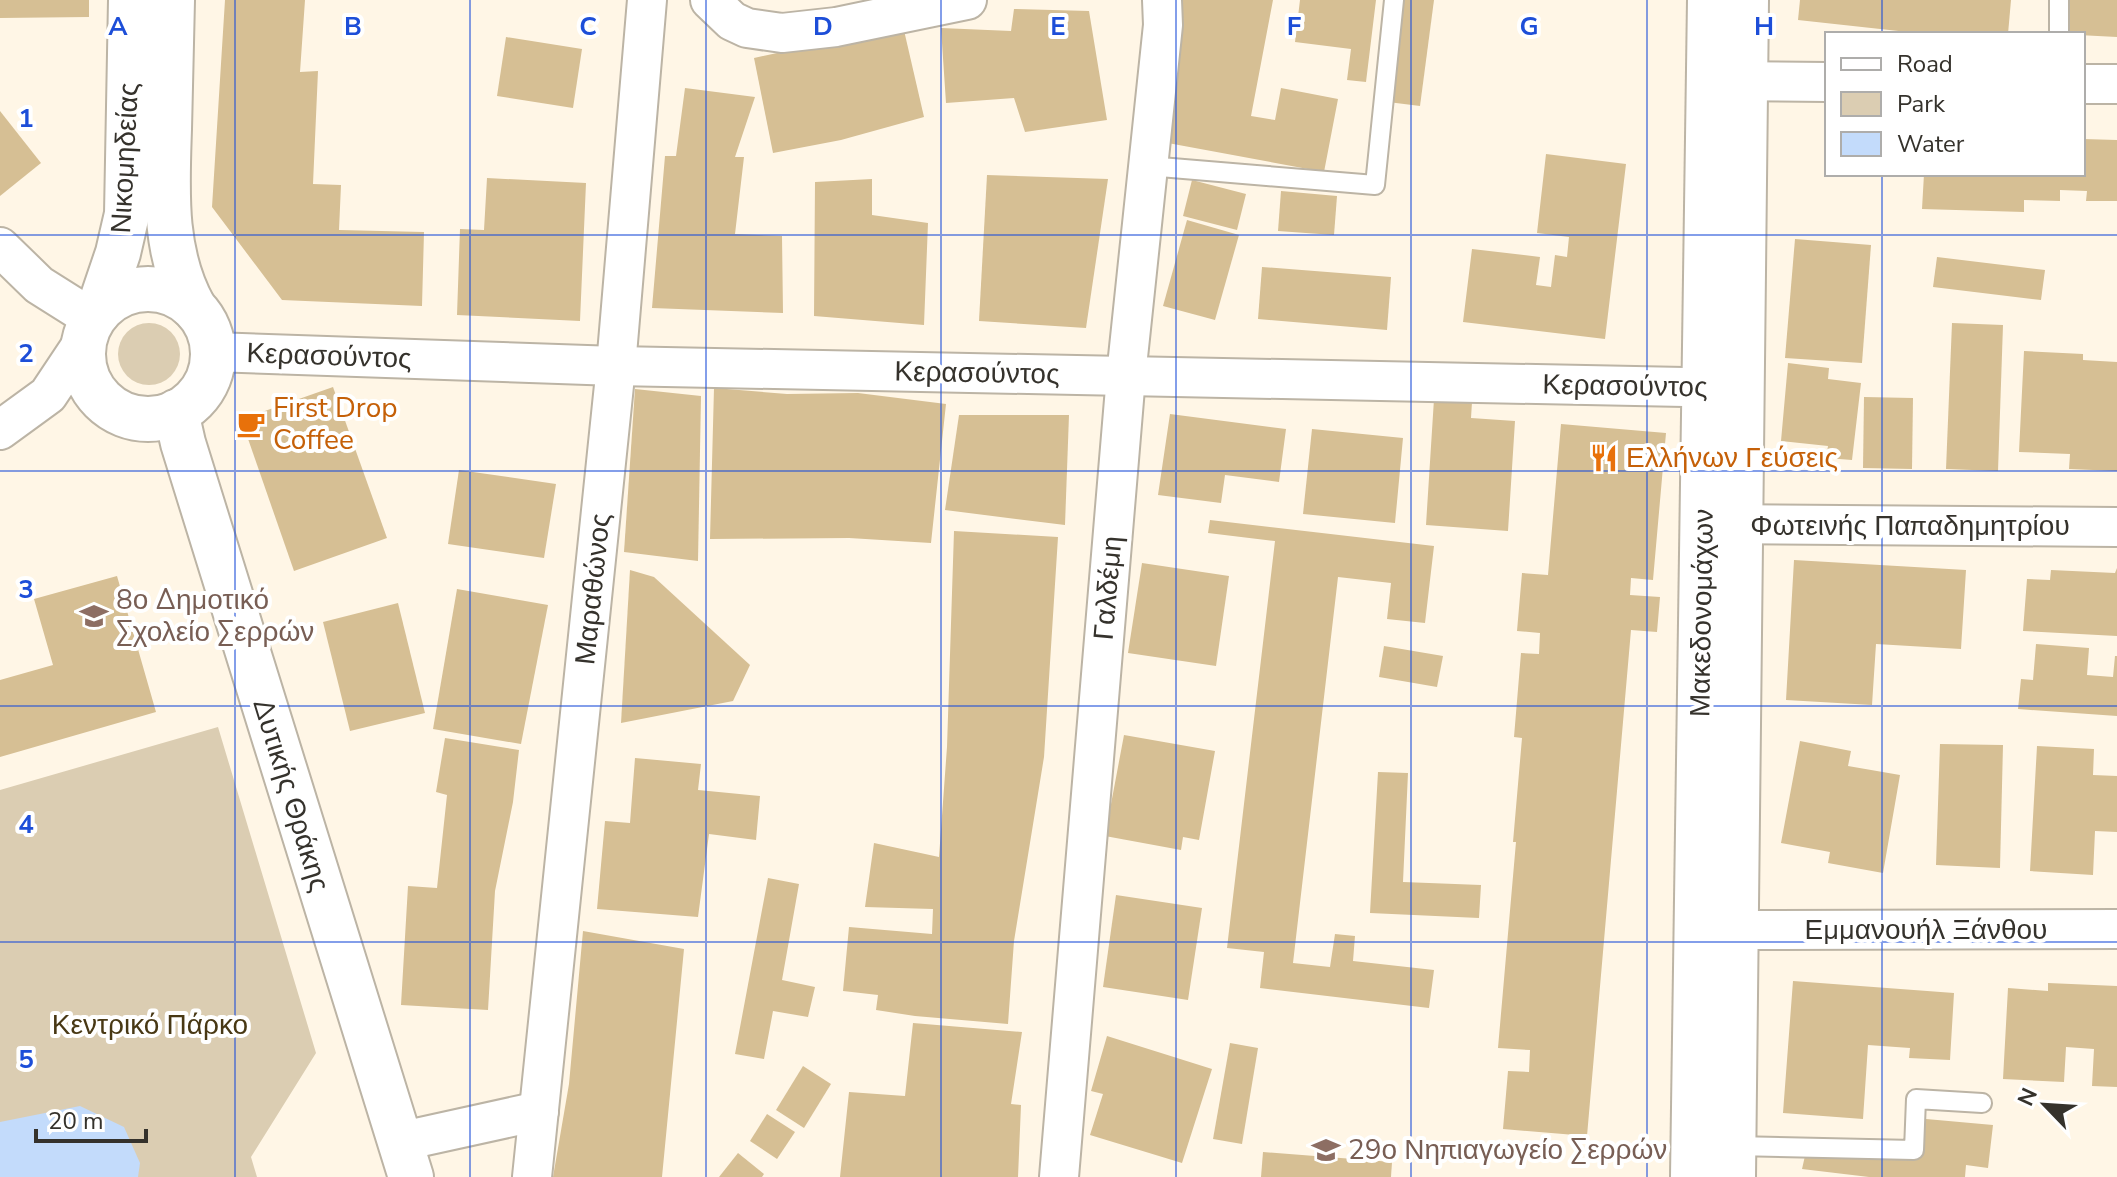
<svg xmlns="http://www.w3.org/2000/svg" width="2117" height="1177" font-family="'Nunito Sans',sans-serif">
	<rect width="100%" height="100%" fill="#fff6e6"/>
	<!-- green -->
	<g fill="#dbcdb2">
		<circle cx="149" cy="354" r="31"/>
		<path d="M218,727L316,1053L251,1157L257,1177H0V790Z"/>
	</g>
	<!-- water -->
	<path fill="#c3dbfb" d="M80,1106L124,1127L140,1163L138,1177H0V1122Z"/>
	<!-- building -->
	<g fill="#d6bf94">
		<path d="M0,0H89V17L0,18Z"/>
		<path d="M225,0H305L300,72L318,71L313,184L341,185L339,230L424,232L422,306L282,300L212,207Z"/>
		<path d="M1183,0H1273L1251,116L1275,120L1281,88L1338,99L1324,172L1157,141Z"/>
		<path d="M1300,0H1376L1366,82L1347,80L1351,49L1295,42Z"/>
		<path d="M1401,0H1434L1420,106L1388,102Z"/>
		<path d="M1800,0H2011L2008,34H1926L1798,20Z"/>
		<path d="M2059,0H2117V37L2059,34Z"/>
		<path d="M1014,9L1089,11L1107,120L1025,132L1014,98L946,103L941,28L1011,31Z"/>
		<path d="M903,26L924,117L841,140L773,153L754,58Z"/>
		<path d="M506,37L582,49L573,108L497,96Z"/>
		<path d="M685,88L755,97L735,157H744L735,234L782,236L783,313L652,308L665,156H676Z"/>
		<path d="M0,111L41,163L0,196Z"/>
		<path d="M2083,139L2117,140V201H2086L2087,191L2060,190V201L2024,200V212L1922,209L1924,174H2083Z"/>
		<path d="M1546,154L1626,164L1605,339L1463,322L1472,249L1540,257L1536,285L1551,287L1555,255L1567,257L1569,237L1537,233Z"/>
		<path d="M987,175L1108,179L1086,328L979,321Z"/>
		<path d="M487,178L586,183L580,321L457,315L460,229L484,230Z"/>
		<path d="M872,179V215L928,223L924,325L814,316L815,182Z"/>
		<path d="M1192,180L1246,194L1237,230L1183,216Z"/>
		<path d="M1281,191L1337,196L1334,235L1278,231Z"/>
		<path d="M1187,220L1239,235L1215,320L1163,306Z"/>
		<path d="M1795,239L1871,245L1862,363L1785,358Z"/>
		<path d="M1937,257L2045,270L2041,300L1933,287Z"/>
		<path d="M1262,267L1391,277L1387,330L1258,319Z"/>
		<path d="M1952,323L2003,325L1998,471L1946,469Z"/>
		<path d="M2024,351L2083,354V360L2117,362V471L2069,469L2070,454L2019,452Z"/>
		<path d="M1788,363L1829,368L1828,379L1861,383L1852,460L1826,458L1828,446L1781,441Z"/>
		<path d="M333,387L387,538L294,571L247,436L262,412Z"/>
		<path d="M714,388L787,394L858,393L946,404L931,543L849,538L710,539Z"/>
		<path d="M635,389L701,396L698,561L624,552Z"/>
		<path d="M1864,397L1913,398L1912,469L1863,468Z"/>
		<path d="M1434,399L1472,402L1471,418L1515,421L1508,531L1426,525Z"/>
		<path d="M1170,414L1286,429L1279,482L1225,475L1221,503L1158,495Z"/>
		<path d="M959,415H1069L1065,525L945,510Z"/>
		<path d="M1561,424L1666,433L1653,580L1631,578L1630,595L1660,597L1657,632L1631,630L1587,1136L1503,1129L1508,1071L1529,1072L1530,1050L1498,1048L1516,842H1513L1522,738L1514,737L1521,653L1539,654L1540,633L1517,631L1522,573L1548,575Z"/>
		<path d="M1312,429L1403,438L1395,523L1303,514Z"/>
		<path d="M459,470L556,484L544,558L448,544Z"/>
		<path d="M1210,520L1434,546L1425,623L1387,619L1391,583L1338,577L1293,963L1330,967L1335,934L1355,936L1353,961L1434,970L1429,1008L1260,988L1264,952L1227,948L1275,541L1208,533Z"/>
		<path d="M954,531L1058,537L1044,757L1014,941L1008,1024L915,1016L876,1010L878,995L843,991L849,927L932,934L933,909L865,907L874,843L939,857L947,747Z"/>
		<path d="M1794,560L1966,570L1961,649L1876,644L1872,705L1786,700Z"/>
		<path d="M1142,563L1229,576L1216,666L1128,653Z"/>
		<path d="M2117,568V636L2023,631L2027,579L2050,580L2051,570L2115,573Z"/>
		<path d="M630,570L654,577L750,665L733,701L621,723Z"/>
		<path d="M117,576L156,712L0,757V680L53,665L34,599Z"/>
		<path d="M457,589L548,605L521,744L433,729Z"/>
		<path d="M398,603L425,713L350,731L323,622Z"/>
		<path d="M2036,644L2089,648L2087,675L2113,677L2115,656H2117V716L2018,709L2021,679L2033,680Z"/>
		<path d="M1384,646L1443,656L1437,687L1379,677Z"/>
		<path d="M1124,735L1215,751L1199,840L1183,837L1181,850L1105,836Z"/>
		<path d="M445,738L519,750L513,802L495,891L488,1010L401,1005L408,886L437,888L447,795L436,792Z"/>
		<path d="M1800,741L1851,751L1848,766L1900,775L1883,873L1828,863L1830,852L1781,843Z"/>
		<path d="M1940,744L2003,745L2000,868L1936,865Z"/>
		<path d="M2037,746L2094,749L2093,775L2117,776V832L2095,831L2093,875L2030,871Z"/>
		<path d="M635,758L701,764L698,790L760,796L756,840L709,834L698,917L597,909L605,821L630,823Z"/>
		<path d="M1378,772L1408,773L1403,882L1481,885L1479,918L1370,913Z"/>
		<path d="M768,878L799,884L782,980L815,987L808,1017L773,1011L764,1059L735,1054Z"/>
		<path d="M1116,895L1202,908L1188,1000L1103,987Z"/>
		<path d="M583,931L684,949L662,1177H553L569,1084Z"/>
		<path d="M1793,981L1954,993L1950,1060L1909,1058L1910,1048L1868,1045L1863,1119L1783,1113Z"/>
		<path d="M2048,983L2117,986V1087L2092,1086L2094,1049L2066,1047L2064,1082L2003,1079L2008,988L2048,991Z"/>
		<path d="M913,1023L1022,1032L1011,1104L1021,1105L1018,1177H840L849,1092L905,1096Z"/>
		<path d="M1107,1036L1212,1069L1182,1163L1090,1135L1103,1094L1091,1091Z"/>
		<path d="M1230,1043L1258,1048L1242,1144L1213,1139Z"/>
		<path d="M803,1066L831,1084L804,1128L776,1110Z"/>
		<path d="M767,1114L795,1132L777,1159L750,1141Z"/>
		<path d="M1915,1118L1993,1125L1988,1168L1966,1165L1965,1177H1869L1802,1169L1807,1147L1914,1150Z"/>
		<path d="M1263,1152L1392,1162L1391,1177H1261Z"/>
		<path d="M738,1153L764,1174L762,1177H719Z"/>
	</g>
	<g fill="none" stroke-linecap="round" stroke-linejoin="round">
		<defs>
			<g id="lane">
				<path d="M2059,34V0"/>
				<path d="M1148,166L1375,185L1394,0"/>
				<path d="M1734,1146L1914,1150L1916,1099L1982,1103"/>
			</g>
			<g id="street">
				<path d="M710,0L732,21L747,28L782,33L836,27L967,0"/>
				<path d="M1717,81L1827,82"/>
				<path d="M2083,84H2117"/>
				<path d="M0,247L39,285L93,319"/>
				<path d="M213,352L616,366L1734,388"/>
				<path d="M0,430L48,395L84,341"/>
				<path d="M1712,524L2117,527"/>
				<path d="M1735,930L2117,929"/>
				<path d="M398,1142L539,1111"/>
				<path d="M532,1177L616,366L647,0"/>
				<path d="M1059,1177L1126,376L1163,25L1162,0"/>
			</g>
			<g id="secondary">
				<path d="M172,0C171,43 170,86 169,129C167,190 163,253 194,308"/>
				<circle cx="148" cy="354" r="65"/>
				<path d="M98,312L118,253L127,214L131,0"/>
				<path d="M176,412L183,443L411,1177"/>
				<path d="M1693,1177L1710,0"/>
				<path d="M1733,1177L1746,0"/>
			</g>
		</defs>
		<!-- lane casing -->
		<use href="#lane" stroke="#bcb4a5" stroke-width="22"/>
		<!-- street casing -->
		<use href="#street" stroke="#bcb4a5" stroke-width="42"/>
		<!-- secondary casing -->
		<use href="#secondary" stroke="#bcb4a5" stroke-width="48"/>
		<!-- lane -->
		<use href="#lane" stroke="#fff" stroke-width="18"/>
		<!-- street -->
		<use href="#street" stroke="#fff" stroke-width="38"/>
		<!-- secondary -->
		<use href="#secondary" stroke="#fff" stroke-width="44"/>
	</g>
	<!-- grid -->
	<path fill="none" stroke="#1d4ed8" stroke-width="2" stroke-opacity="0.55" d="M235,0V1177M470,0V1177M706,0V1177M941,0V1177M1176,0V1177M1411,0V1177M1647,0V1177M1882,0V34M1882,174V1177M0,235H2117M0,471H2117M0,706H2117M0,942H2117"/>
	<!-- icons -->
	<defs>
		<symbol id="cafe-bare" viewBox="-9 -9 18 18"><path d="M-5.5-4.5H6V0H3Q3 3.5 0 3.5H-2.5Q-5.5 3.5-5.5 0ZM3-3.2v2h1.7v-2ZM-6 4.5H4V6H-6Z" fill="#e8710a" stroke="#fff" stroke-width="2.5" paint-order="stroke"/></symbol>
		<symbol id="restaurant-bare" viewBox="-9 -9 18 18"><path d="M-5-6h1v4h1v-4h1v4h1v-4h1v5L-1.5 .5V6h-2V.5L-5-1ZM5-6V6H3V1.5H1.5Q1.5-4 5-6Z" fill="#e8710a" stroke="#fff" stroke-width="2.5" paint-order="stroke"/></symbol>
		<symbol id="school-bare" viewBox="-9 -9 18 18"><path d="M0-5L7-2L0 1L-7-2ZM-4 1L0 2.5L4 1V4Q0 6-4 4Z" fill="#8d6e63" stroke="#fff" stroke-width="2.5" paint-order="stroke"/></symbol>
	</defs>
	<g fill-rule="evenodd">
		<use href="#cafe-bare" x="231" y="404" width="40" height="40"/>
		<use href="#restaurant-bare" x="1584" y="438" width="40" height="40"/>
		<use href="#school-bare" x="74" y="596" width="40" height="40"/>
		<use href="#school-bare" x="1306" y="1130" width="40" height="40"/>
	</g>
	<g text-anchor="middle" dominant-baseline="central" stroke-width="8" stroke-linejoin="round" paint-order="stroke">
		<!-- street labels -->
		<g font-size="28" fill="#35322c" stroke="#fff">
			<text transform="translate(125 158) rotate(-87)">Νικομηδείας</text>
			<text transform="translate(329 356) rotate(2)">Κερασούντος</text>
			<text transform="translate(977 373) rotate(1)">Κερασούντος</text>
			<text transform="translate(1625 386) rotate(1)">Κερασούντος</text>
			<text x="1910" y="526">Φωτεινής Παπαδημητρίου</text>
			<text transform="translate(1108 588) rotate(-85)">Γαλδέμη</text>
			<text transform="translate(593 589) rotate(-84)">Μαραθώνος</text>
			<text transform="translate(1702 613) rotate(-89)">Μακεδονομάχων</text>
			<text transform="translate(291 795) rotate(73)">Δυτικής Θράκης</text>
			<text x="1926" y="930">Εμμανουήλ Ξάνθου</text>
		</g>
		<!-- food labels -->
		<g font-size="28" fill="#c56008" stroke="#fff" text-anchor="start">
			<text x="273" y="408">First Drop<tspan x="273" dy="32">Coffee</tspan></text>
			<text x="1626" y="458">Ελλήνων Γεύσεις</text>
		</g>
		<!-- education labels -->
		<g font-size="28" fill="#785e54" stroke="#fff" text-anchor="start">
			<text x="116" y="600">8ο Δημοτικό<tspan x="116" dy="32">Σχολείο Σερρών</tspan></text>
			<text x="1348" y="1150">29ο Νηπιαγωγείο Σερρών</text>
		</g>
		<!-- park labels -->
		<g font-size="28" fill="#483814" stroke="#fff">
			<text x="150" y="1025">Κεντρικό Πάρκο</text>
		</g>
	</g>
	<g font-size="26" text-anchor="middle" font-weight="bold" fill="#1d4ed8" stroke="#fff" stroke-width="8" stroke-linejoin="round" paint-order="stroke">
		<text x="118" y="35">A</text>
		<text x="353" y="35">B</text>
		<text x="588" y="35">C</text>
		<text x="823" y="35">D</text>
		<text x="1058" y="35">E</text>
		<text x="1294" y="35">F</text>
		<text x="1529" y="35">G</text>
		<text x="1764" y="35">H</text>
		<text x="26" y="127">1</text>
		<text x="26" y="362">2</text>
		<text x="26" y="598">3</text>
		<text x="26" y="833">4</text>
		<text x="26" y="1068">5</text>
	</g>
	<!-- legend -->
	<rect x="1825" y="32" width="260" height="144" fill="#ffffff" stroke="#aeadab" stroke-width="2"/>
	<rect x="1841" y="58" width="40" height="12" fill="#ffffff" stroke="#aeadab" stroke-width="2"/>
	<text x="1897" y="72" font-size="24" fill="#35322c">Road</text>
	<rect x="1841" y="92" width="40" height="24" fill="#dbcdb2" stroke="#aeadab" stroke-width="2"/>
	<text x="1897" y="112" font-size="24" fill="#35322c">Park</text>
	<rect x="1841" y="132" width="40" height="24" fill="#c3dbfb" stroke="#aeadab" stroke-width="2"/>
	<text x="1897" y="152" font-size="24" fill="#35322c">Water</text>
	<!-- north arrow -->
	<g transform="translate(2045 1105) rotate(295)" stroke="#ffffff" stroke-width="6" paint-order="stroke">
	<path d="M0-6L14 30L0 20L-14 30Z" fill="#35322c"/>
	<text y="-12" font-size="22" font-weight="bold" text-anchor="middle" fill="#35322c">N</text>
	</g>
	<!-- scale -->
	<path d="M36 1129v12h110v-12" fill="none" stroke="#35322c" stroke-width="4"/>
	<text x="48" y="1129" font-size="24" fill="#35322c" stroke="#ffffff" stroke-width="6" paint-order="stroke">20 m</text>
</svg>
